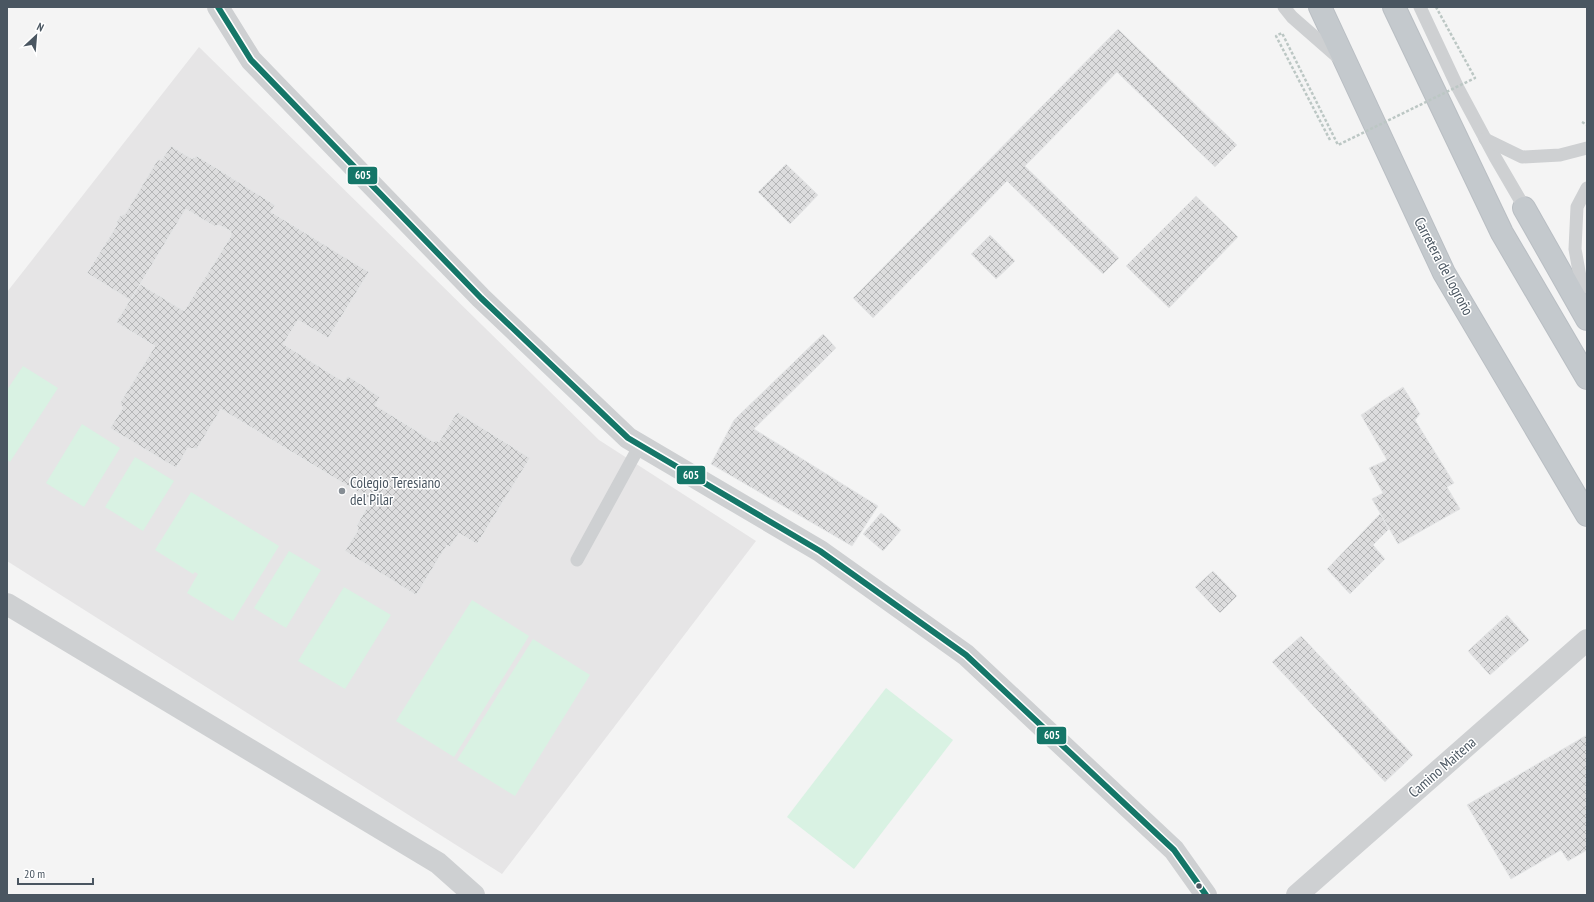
<svg xmlns="http://www.w3.org/2000/svg" width="1594" height="902" font-family="'PT Sans Narrow',sans-serif">
	<defs>
		<pattern id="building-cross-hatch" width="8" height="8" patternUnits="userSpaceOnUse"><rect width="8" height="8" fill="#ddddde"/><path d="M0 0l8 8M0 8l8-8" fill="none" stroke="#b5b6b7"/></pattern>
	</defs>
	<rect width="100%" height="100%" fill="#f4f4f4"/>
	<!-- education -->
	<path fill="#e6e5e6" d="M199,47L599,440L756,541L502,874L7,561V292Z"/>
	<!-- grass -->
	<g fill="#d9f2e3">
		<path d="M23,366L58,388L10,462L7,460V390Z"/>
		<path d="M82,424L120,448L84,507L46,483Z"/>
		<path d="M135,457L174,481L143,531L105,507Z"/>
		<path d="M191,492L279,546L233,621L187,593L198,574L195,572L193,574L155,550Z"/>
		<path d="M289,551L321,570L286,628L254,608Z"/>
		<path d="M344,587L391,615L345,689L298,661Z"/>
		<path d="M472,600L529,636L454,757L396,721Z"/>
		<path d="M533,639L590,675L515,796L457,760Z"/>
		<path d="M886,688L953,740L854,869L787,817Z"/>
	</g>
	<!-- building -->
	<g fill="url(#building-cross-hatch)" stroke="#e5e6e7" fill-rule="evenodd">
		<path d="M1118,29L1237,145L1215,167L1117,72L1025,166L1119,258L1103,274L1007,181L873,318L853,298Z"/>
		<path d="M171,146L192,159L197,156L275,205L271,212L369,272L328,338L298,320L283,344L344,382L348,376L380,397L375,405L434,442L436,440L439,442L457,412L530,458L477,544L459,533L450,547L447,545L416,595L345,551L358,530L357,525L371,500L221,409L197,449L188,448L176,468L110,428L123,408L120,403L155,346L116,322L130,300L87,273L117,225V221L120,216L125,214L158,159L161,161ZM186,209L214,226L219,225L231,231V236L184,311L140,284L131,299Z"/>
		<path d="M786,164L818,195L790,224L758,192Z"/>
		<path d="M1196,196L1238,237L1169,308L1126,266Z"/>
		<path d="M990,235L1015,261L996,279L971,254Z"/>
		<path d="M990,235L1015,261L996,279L971,254Z"/>
		<path d="M823,334L836,348L754,429L878,506L852,546L711,464L734,420Z"/>
		<path d="M1403,387L1420,414L1415,420L1454,483L1447,487L1460,509L1398,544L1372,499L1383,493L1369,468L1387,460L1361,415Z"/>
		<path d="M881,513L901,530L883,551L863,534Z"/>
		<path d="M1380,514L1389,529L1373,545L1385,559L1350,594L1327,569Z"/>
		<path d="M1213,571L1237,596L1220,613L1195,587Z"/>
		<path d="M1507,615L1529,640L1490,675L1468,651Z"/>
		<path d="M1301,636L1413,755L1385,782L1272,662Z"/>
		<path d="M1587,735V850L1568,861L1561,850L1511,879L1467,805Z"/>
	</g>
	<g fill="none" stroke-linecap="round" stroke-linejoin="round">
		<defs>
			<g id="trunk">
				<path d="M1320,7L1444,273L1587,515"/>
				<path d="M1394,7L1502,233L1587,378"/>
				<path d="M1524,208L1587,319"/>
			</g>
		</defs>
		<!-- trunk casing -->
		<use href="#trunk" stroke="#b9bec3" stroke-width="24"/>
		<!-- path -->
		<path stroke="#bcc7c4" stroke-width="2.5" stroke-dasharray="3 2" stroke-linecap="butt" d="M1582,122L1587,125"/>
		<!-- service -->
		<g stroke="#ced0d2" stroke-width="13">
			<path d="M1284,7L1292,17L1340,59"/>
			<path d="M1420,7L1458,88L1495,157L1527,212"/>
			<path d="M1485,139L1522,157L1560,155L1587,148"/>
			<path d="M1582,288L1575,249L1577,207L1587,188"/>
			<path d="M577,560L640,445"/>
		</g>
		<!-- minor -->
		<g stroke="#ced0d2" stroke-width="22">
			<path d="M218,7L251,60L481,298L628,438L820,551L966,655L1174,850L1206,895"/>
			<path d="M7,604L438,863L474,895"/>
			<path d="M1297,895L1587,640"/>
		</g>
		<!-- trunk -->
		<use href="#trunk" stroke="#c4c9cd" stroke-width="22"/>
		<!-- path-bridge -->
		<path stroke="#bcc7c4" stroke-width="2.5" stroke-dasharray="3 2" stroke-linecap="butt" d="M1330,140L1276,36L1282,33L1338,145L1475,78L1436,7"/>
		<defs>
			<path id="bus-1" d="M218,7L251,60L481,298L628,438L820,551L966,655L1174,850L1206,895"/>
		</defs>
		<!-- bus-1 casing -->
		<use href="#bus-1" stroke="#fff" stroke-width="9"/>
		<!-- bus-1 -->
		<use href="#bus-1" stroke="#147668" stroke-width="6"/>
	</g>
	<!-- markers -->
	<circle fill="#868d94" stroke="#fff" stroke-width="1.5" cx="342" cy="491" r="4"/>
	<circle fill="#4a5661" stroke="#fff" stroke-width="1.5" cx="1199" cy="886" r="3.5"/>
	<g text-anchor="middle" dominant-baseline="central" stroke-width="3" stroke-linejoin="round" paint-order="stroke">
		<!-- street labels -->
		<g font-size="15" fill="#4a5661" stroke="#fff">
			<text transform="translate(1444 266) rotate(62)">Carretera de Logroño</text>
			<text transform="translate(1442 767) rotate(-41)">Camino Maitena</text>
		</g>
		<!-- poi labels -->
		<g font-size="15" fill="#4a5661" stroke="#fff" text-anchor="start">
			<text x="350" y="482">Colegio Teresiano<tspan x="350" dy="17">del Pilar</tspan></text>
		</g>
	</g>
	<g stroke="#fff" stroke-width="1.5">
		<rect x="347" y="166" width="31" height="19" rx="4" fill="#147668"/>
		<rect x="676" y="465" width="30" height="20" rx="4" fill="#147668"/>
		<rect x="1036" y="726" width="31" height="19" rx="4" fill="#147668"/>
	</g>
	<g font-size="11" text-anchor="middle" font-weight="bold" fill="#fff">
		<text x="363" y="179">605</text>
		<text x="691" y="479">605</text>
		<text x="1052" y="739">605</text>
	</g>
	<!-- border -->
	<rect width="1594" height="902" fill="none" stroke="#4a5661" stroke-width="16"/>
	<!-- north arrow -->
	<g transform="translate(36 36) rotate(26)" stroke="#ffffff" stroke-width="3" paint-order="stroke">
	<path d="M0-3L7 15L0 10L-7 15Z" fill="#4a5661"/>
	<text y="-6" font-size="11" font-weight="bold" text-anchor="middle" fill="#4a5661">N</text>
	</g>
	<!-- scale -->
	<path d="M18 878v6h75v-6" fill="none" stroke="#4a5661" stroke-width="2"/>
	<text x="24" y="878" font-size="12" fill="#4a5661" stroke="#ffffff" stroke-width="3" paint-order="stroke">20 m</text>
</svg>
